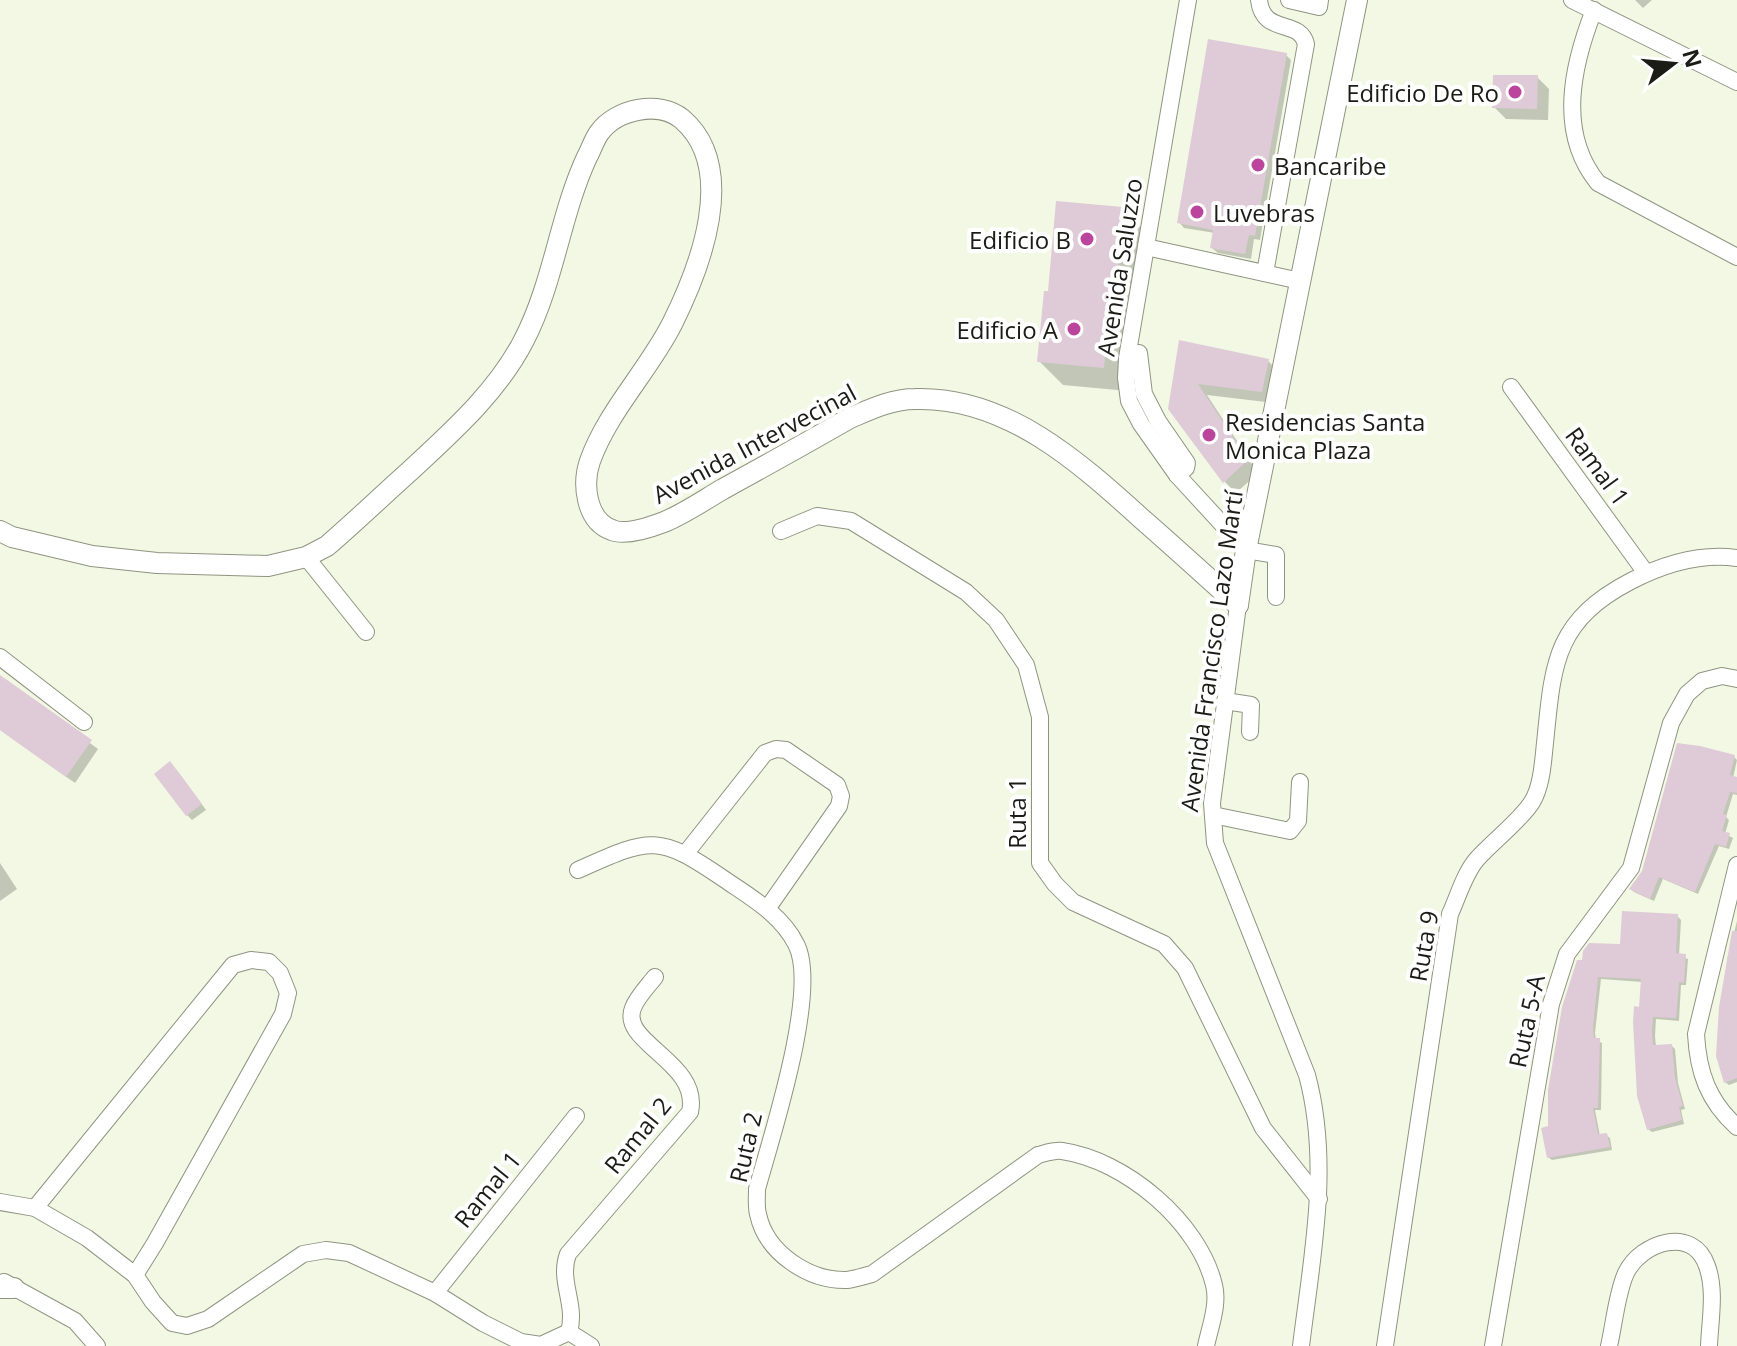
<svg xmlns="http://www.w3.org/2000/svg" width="1737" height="1346" font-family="'Open Sans',sans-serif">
	<rect width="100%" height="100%" fill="#f3f8e4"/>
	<!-- shadow -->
	<g fill="#0003">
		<path d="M1635,0H1652L1643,8Z"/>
		<path d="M1286,55L1291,60L1260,240L1254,239L1251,259L1218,253L1212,248L1215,233L1184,228L1179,222Z"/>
		<path d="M1537,77L1549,89L1548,120L1506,119L1494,107Z"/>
		<path d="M1122,209L1146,233L1128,391L1063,385L1039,361Z"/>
		<path d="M1180,343L1268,361L1280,373L1274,403L1207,395L1258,473L1236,493L1224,481Z"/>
		<path d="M0,677L98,749L75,783L0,730Z"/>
		<path d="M1734,757L1737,760L1733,778L1737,779V795L1733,794L1726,817L1729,820L1725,834L1733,838L1729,849L1719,846L1698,894L1663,879L1654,901L1634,892L1631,889Z"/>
		<path d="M176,769L206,810L192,820L187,815Z"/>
		<path d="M0,863L17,889L0,901Z"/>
		<path d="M1677,916L1681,920L1679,956L1688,959L1686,985H1681L1679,1021L1656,1019L1655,1036L1656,1047L1672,1046L1675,1049L1678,1083L1685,1109L1681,1110L1684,1124L1652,1132L1648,1129L1640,1009L1642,982L1601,979L1595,1033L1596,1040L1602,1043L1601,1110H1595L1600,1136L1606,1135L1610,1138L1612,1150L1552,1160L1548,1157L1551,1128L1564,1007L1622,946Z"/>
		<path d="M1737,921V1082L1729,1085L1725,1082L1727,960Z"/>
	</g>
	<!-- building -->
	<g fill="#decbd7">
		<path d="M1208,39L1287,53L1255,236L1249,235L1245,254L1210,248L1213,230L1177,223Z"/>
		<path d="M1493,75H1538L1537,109L1492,108Z"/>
		<path d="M1056,201L1123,207L1117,278L1112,277L1104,368L1037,362L1044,291H1048Z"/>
		<path d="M1179,340L1269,359L1262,392L1198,384L1248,460L1223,483L1168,409Z"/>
		<path d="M0,675L92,740L66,777L0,730Z"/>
		<path d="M1677,743L1700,746L1735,755L1730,775L1737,777V793L1730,792L1723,814L1727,815L1722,831L1730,833L1726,847L1715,844L1695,892L1659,877L1650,899L1629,889L1642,871Z"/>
		<path d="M170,761L202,804L186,816L154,774Z"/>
		<path d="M1622,911L1678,914L1676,953L1686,954L1684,983L1679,982L1676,1018L1653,1017L1652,1031L1653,1045L1672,1044L1675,1078L1683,1106L1679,1107L1682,1120L1647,1130L1637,1096L1633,1022L1634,1006L1639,1007L1641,979L1598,977L1593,1028L1594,1038H1600L1598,1108H1593L1598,1134L1607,1133L1610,1147L1547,1158L1541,1128L1548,1126V1090L1562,1007L1577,960H1582L1583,951L1589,943L1620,944Z"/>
		<path d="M1732,931H1737V1078L1724,1083L1716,1056L1719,1007Z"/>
	</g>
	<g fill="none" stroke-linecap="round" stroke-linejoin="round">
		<defs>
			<g id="minor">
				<path d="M1188,0L1127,358L1126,378L1129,401L1141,424L1177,475L1246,550L1276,555V597"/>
				<path d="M1259,0C1263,36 1300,18 1306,44L1265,273"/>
				<path d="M1289,0L1319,7L1320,0"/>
				<path d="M1572,0L1737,82"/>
				<path d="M1594,10C1572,66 1557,133 1598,183L1737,257"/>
				<path d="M1146,247L1300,281"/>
				<path d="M1139,353L1144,394L1158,421L1187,463L1186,468L1177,475"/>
				<path d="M1511,387L1646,573"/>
				<path d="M781,531L817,516L851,521L966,592L996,620L1026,665L1040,717V863L1055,884L1073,902L1164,944L1185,968L1263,1128L1319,1199"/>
				<path d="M306,557L366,632"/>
				<path d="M1238,605L1212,803L1215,843L1307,1075C1331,1164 1312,1256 1301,1346"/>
				<path d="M0,657L84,722"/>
				<path d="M1225,701L1251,705L1250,732"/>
				<path d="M1213,815L1290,831L1298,821L1300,782"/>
				<path d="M686,853L765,753L776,749L786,750L837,785L841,796L839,806L767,909"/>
				<path d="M1737,865L1696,1034C1698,1072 1708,1101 1737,1127"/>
				<path d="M578,870C650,838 657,833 724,879C750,897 781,914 796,944C820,989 771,1138 757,1189C757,1197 756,1207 758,1214C766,1253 809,1281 847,1280C855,1279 864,1276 872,1274L1038,1155C1046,1153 1055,1150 1062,1151C1125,1160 1199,1222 1214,1285C1219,1304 1210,1327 1206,1346"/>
				<path d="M0,1202L35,1208L87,1238L135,1275L153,1302L172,1323L187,1326L208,1319L303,1254L326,1250L349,1253L435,1293L483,1323L521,1342L541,1345L569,1332L591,1346"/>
				<path d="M35,1208L233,965L251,960L269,962L280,973L288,993L283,1014L155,1243L135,1275"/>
				<path d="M4,1282L75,1321L97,1346"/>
				<path d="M435,1293L576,1116"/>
				<path d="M569,1332C577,1304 558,1281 568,1254L690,1112C701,1062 619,1043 633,1008C637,997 648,986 655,977"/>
				<path d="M1385,1346L1450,914C1458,897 1464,874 1477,859C1492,842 1521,820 1532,802C1542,786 1543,761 1545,743C1553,664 1554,621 1631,581C1664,564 1700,553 1737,558"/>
				<path d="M1493,1346L1551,1004L1567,954L1631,868L1671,723L1687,694L1702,681L1722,676L1737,679"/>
				<path d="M1609,1346C1614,1325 1617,1292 1626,1273C1641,1242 1693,1225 1707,1266C1716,1291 1710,1320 1709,1346"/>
			</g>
			<g id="major">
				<path d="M0,531L12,537L92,556L157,563L268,566L306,557L327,546C356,521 383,495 411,470C453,431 498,391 524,340C554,282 560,215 587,157C591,150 594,140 599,133C616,109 659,100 682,119C739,168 700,268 672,324C648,371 608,411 590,461C582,484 586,521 612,530C626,536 651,527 664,522C684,514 704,500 723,489C765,466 808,442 850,418C871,409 892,399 915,399C1006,396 1079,462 1142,519C1174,547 1206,576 1238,605"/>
				<path d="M1238,605L1246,550L1357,0"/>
				<path d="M0,1288H14"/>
			</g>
		</defs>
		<!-- minor casing -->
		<use href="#minor" stroke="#8f9481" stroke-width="18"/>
		<!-- major casing -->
		<use href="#major" stroke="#8f9481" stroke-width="22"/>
		<!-- minor -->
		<use href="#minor" stroke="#fff" stroke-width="16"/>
		<!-- major -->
		<use href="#major" stroke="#fff" stroke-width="20"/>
	</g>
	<!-- markers -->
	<g fill="#bb459d" stroke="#fff" stroke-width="3">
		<circle cx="1515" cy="92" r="8"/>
		<circle cx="1258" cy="165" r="8"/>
		<circle cx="1197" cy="212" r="8"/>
		<circle cx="1087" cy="239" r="8"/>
		<circle cx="1074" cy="329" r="8"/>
		<circle cx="1209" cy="435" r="8"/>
	</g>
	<g text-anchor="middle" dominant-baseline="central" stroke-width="8" stroke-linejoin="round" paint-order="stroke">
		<!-- poi labels -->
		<g font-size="24" fill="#1a1c15" stroke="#fff" text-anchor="end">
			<text x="1499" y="92">Edificio De Ro</text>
			<text x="1274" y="165" text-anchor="start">Bancaribe</text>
			<text x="1213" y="212" text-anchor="start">Luvebras</text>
			<text x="1071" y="239">Edificio B</text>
			<text x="1058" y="329">Edificio A</text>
			<text x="1225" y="421" text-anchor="start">Residencias Santa<tspan x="1225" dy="28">Monica Plaza</tspan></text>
		</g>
		<!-- street labels -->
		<g font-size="24" fill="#1a1c15" stroke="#fff">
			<text transform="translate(1119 267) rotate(-81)">Avenida Saluzzo</text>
			<text transform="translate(754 443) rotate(-28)">Avenida Intervecinal</text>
			<text transform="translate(1598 466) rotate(54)">Ramal 1</text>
			<text transform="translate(1211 651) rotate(-82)">Avenida Francisco Lazo Martí</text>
			<text transform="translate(1016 813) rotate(-90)">Ruta 1</text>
			<text transform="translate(1423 946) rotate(-80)">Ruta 9</text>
			<text transform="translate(1526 1021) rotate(-78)">Ruta 5-A</text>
			<text transform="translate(637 1135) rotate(-51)">Ramal 2</text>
			<text transform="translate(745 1147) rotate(-77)">Ruta 2</text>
			<text transform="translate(487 1189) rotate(-51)">Ramal 1</text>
		</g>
	</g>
	<!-- north arrow -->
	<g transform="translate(1673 64) rotate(74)" stroke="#ffffff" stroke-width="6" paint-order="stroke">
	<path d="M0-6L14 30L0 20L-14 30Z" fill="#1a1c15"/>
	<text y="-12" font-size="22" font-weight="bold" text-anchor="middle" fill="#1a1c15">N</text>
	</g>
</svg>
